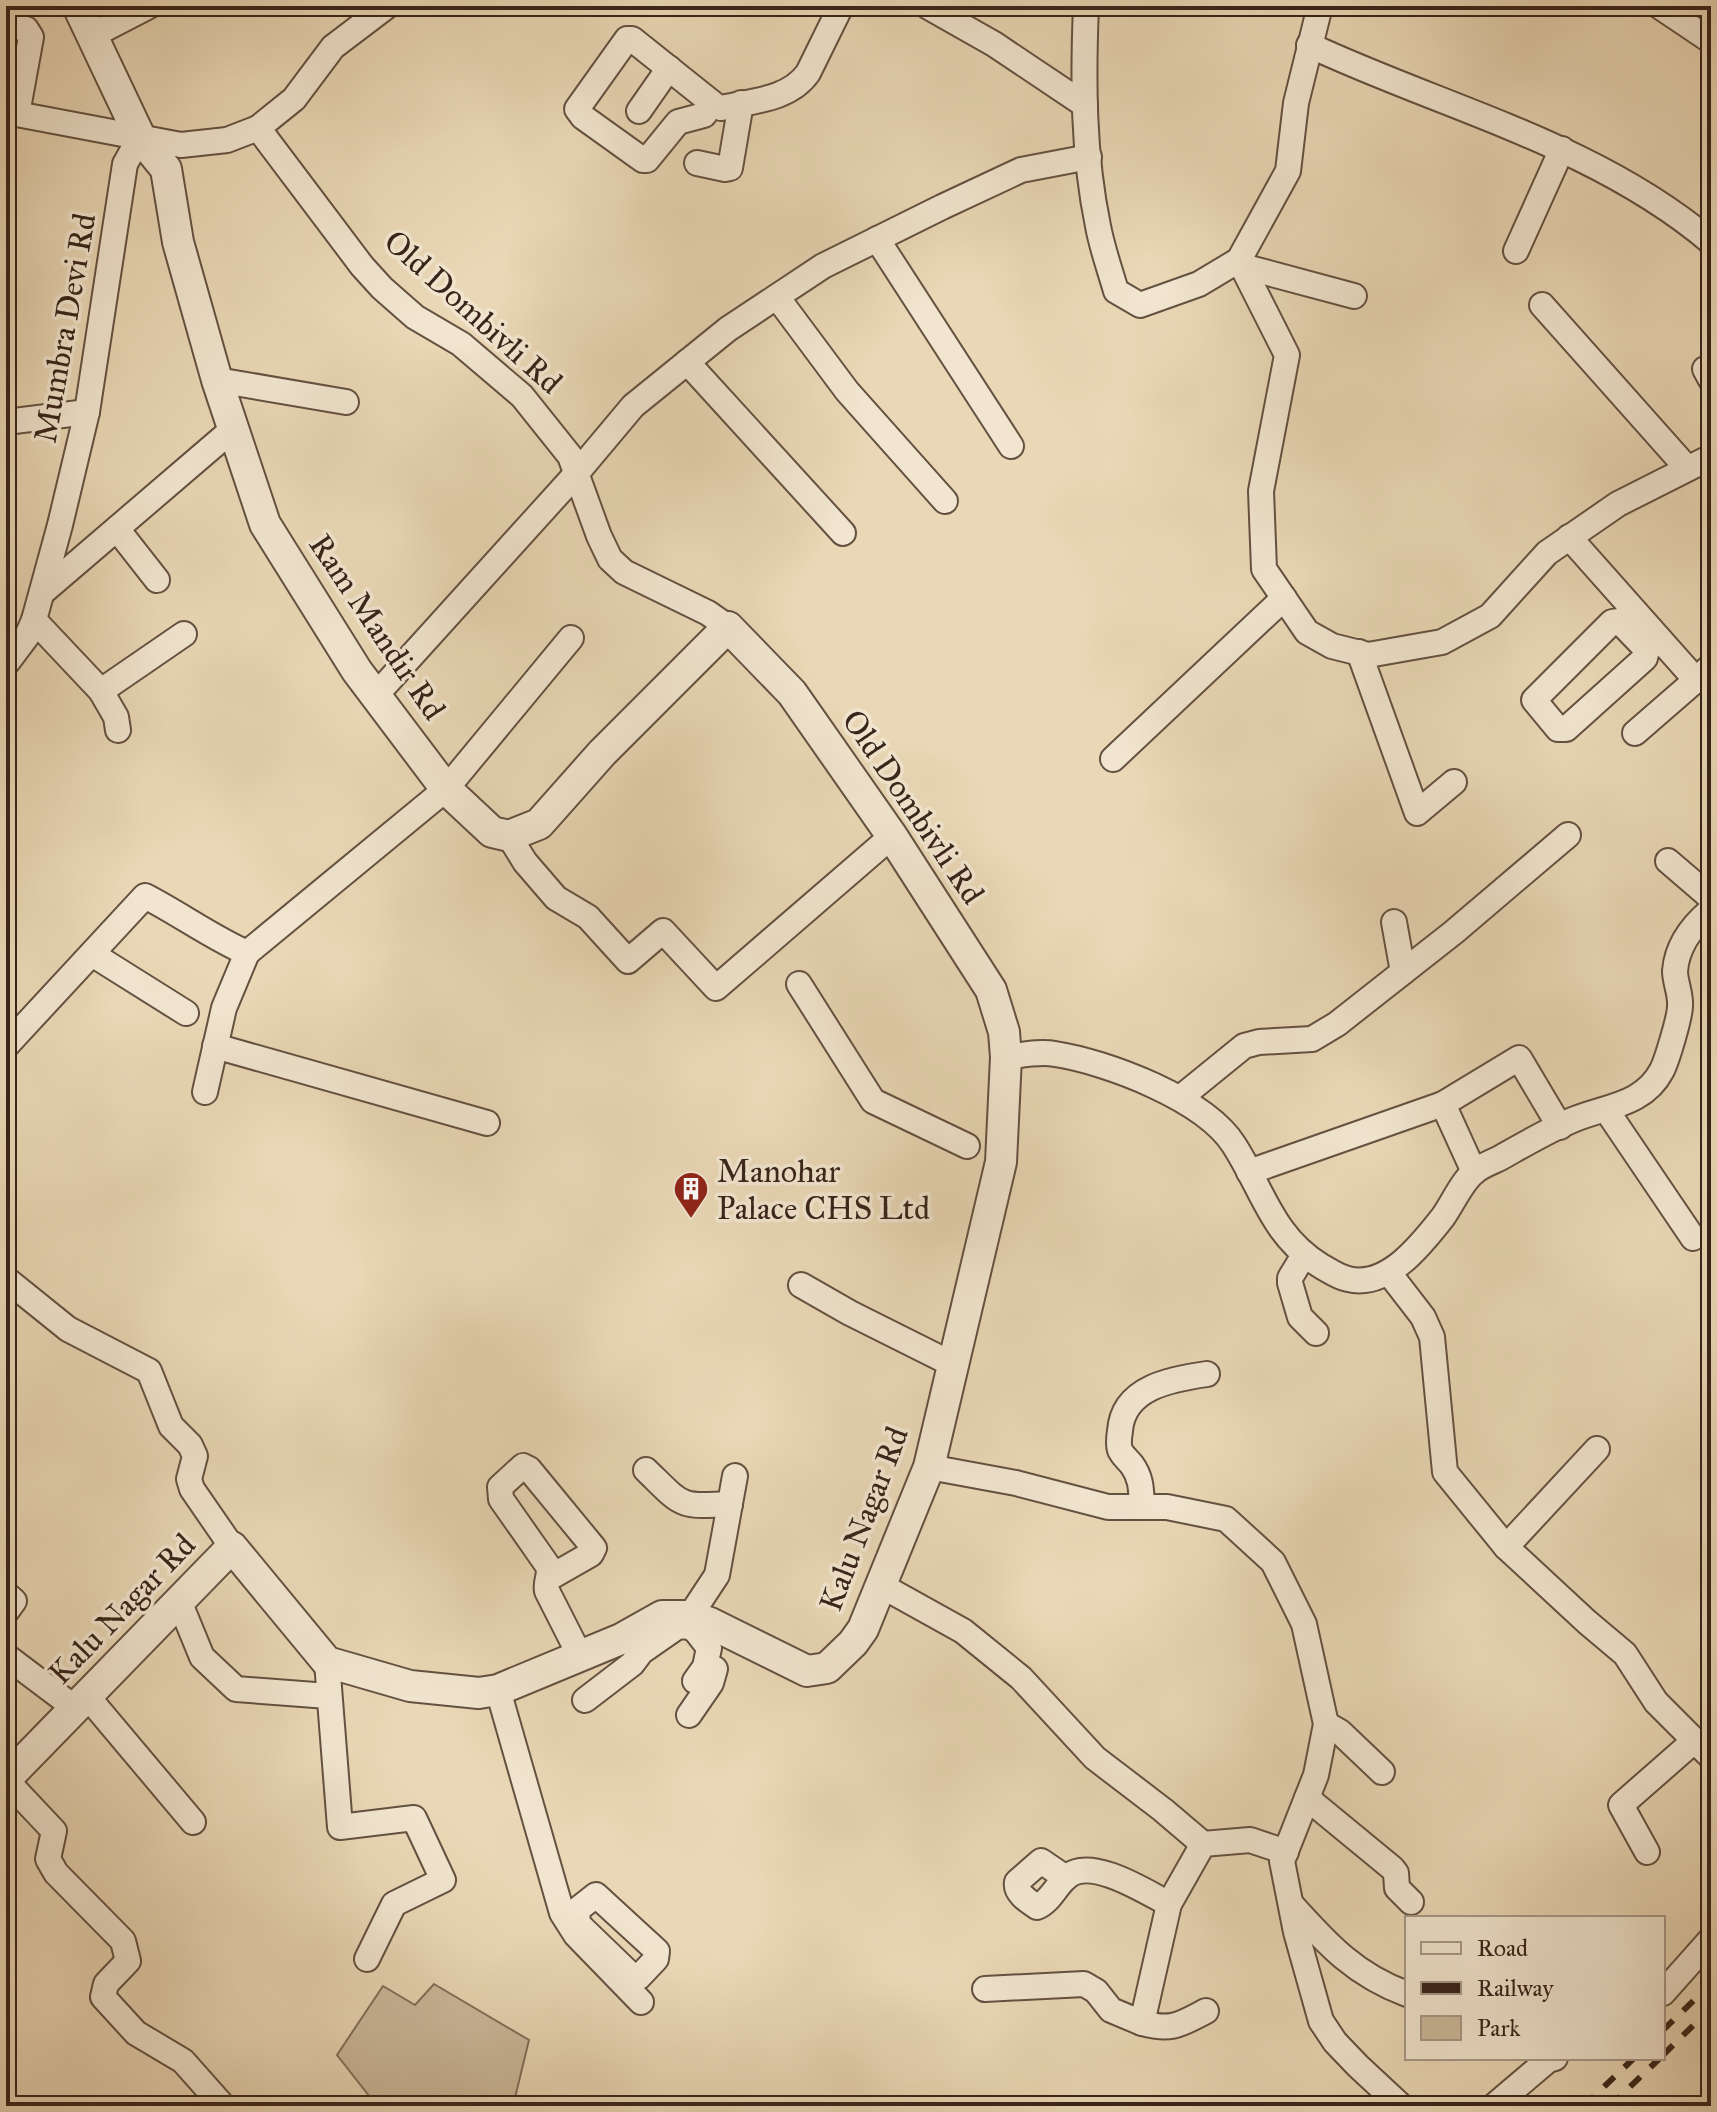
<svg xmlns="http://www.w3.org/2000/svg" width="1717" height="2112" font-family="'IM FELL Great Primer',serif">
	<rect width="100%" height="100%" fill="#e9d7b5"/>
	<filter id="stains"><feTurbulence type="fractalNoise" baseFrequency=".0025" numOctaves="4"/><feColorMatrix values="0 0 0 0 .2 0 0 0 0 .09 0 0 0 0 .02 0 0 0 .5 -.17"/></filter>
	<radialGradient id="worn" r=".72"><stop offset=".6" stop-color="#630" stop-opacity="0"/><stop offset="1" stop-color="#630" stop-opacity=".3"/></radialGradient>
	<!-- green -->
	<path fill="#cbb99b" stroke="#826e5a" stroke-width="2" d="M434,1984L529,2040L513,2106H377L337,2055L383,1986L415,2005Z"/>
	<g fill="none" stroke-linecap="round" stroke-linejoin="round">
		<defs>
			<g id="minor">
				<path d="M927,6L994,44L1085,105"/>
				<path d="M1086,6C1083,79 1083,154 1098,226C1102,248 1110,270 1116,291L1140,305L1199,284L1239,260L1288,171L1296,103L1320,6"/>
				<path d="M1659,6L1711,41"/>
				<path d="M6,25L26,29L31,37L17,114"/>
				<path d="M93,35L149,6"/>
				<path d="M1309,45C1444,108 1595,144 1711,242"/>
				<path d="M711,104L704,115L678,122L647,160H643L583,117L577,109L627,39H632L716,106L721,108C751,101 789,100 808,73L841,6"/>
				<path d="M639,111L669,68"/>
				<path d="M6,112L181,145L227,140L258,128L362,266L382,288L415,317L461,344L522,396L570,456L599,536L610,559L624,572L708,613L728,627"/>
				<path d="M258,128L294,99L333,47L387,6"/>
				<path d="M697,163L725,169L730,168L741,103"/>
				<path d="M877,239L1011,446"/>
				<path d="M1516,251L1562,149"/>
				<path d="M1239,260L1287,355L1261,491L1264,569L1307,632L1332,646L1368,655L1442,642L1490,616L1547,553L1618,504L1711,457"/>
				<path d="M1242,266L1354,296"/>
				<path d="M777,297L847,391L945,501"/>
				<path d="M1542,305L1687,468"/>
				<path d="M687,362L843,533"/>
				<path d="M1705,369L1711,380"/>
				<path d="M217,380L346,402"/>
				<path d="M6,422L87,412"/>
				<path d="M117,529L157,580"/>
				<path d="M1569,537L1696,680L1711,666"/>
				<path d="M44,591L233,429"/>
				<path d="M34,620L101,691L184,634"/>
				<path d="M1647,650L1619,621L1612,622L1534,700L1558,729H1566L1645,658L1647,650L1659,639"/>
				<path d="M1359,652L1417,813L1454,782"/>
				<path d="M6,664L27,636L34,620L60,525L87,412L125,164L140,137"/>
				<path d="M101,691L116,717L118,730"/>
				<path d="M376,695L576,474L633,406L728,329L823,266L942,207L1021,170L1089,157"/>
				<path d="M1635,733L1696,680"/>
				<path d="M1113,759L1284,598"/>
				<path d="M509,836L525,862L556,898L588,917L628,961L663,931L716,988L892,836"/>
				<path d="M1668,861L1711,898"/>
				<path d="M1394,922L1403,972"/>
				<path d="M92,954L186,1013"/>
				<path d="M799,984L873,1101L967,1146"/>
				<path d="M6,1046L145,896C180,914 211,937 247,953L446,789L571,638"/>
				<path d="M215,1046L487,1123"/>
				<path d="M1006,1057C1022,1055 1040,1051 1055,1054C1107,1062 1205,1099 1234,1145C1263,1190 1272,1236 1321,1266C1330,1271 1338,1277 1348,1279C1387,1289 1421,1245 1443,1217C1453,1203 1461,1183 1474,1172C1481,1166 1492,1162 1500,1158C1525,1144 1550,1129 1575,1119C1607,1106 1644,1105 1662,1070C1667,1060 1680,1017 1680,1006C1681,994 1675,982 1675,971C1677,945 1693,925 1711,910"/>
				<path d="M205,1092L224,1008L247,953"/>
				<path d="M1180,1098L1244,1046L1259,1042L1312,1039L1337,1024L1454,932L1568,835"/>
				<path d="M1443,1104L1474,1172"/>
				<path d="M1607,1111L1693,1238"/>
				<path d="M1249,1172L1443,1104L1519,1058L1560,1127"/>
				<path d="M1304,1255L1290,1278V1283L1300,1317L1316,1333"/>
				<path d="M1389,1273L1423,1317L1432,1337L1445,1472L1506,1547L1587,1622L1625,1654L1656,1702L1711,1757"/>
				<path d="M6,1279L68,1329L149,1371L171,1426L190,1445L195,1456L189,1479L192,1489L232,1547"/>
				<path d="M801,1285L850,1313L952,1364"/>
				<path d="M929,1467L1016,1483L1108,1507H1167L1226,1519L1273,1562L1304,1624L1326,1724L1316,1775L1282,1861L1296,1932L1321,2021L1335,2042L1358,2066L1401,2106"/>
				<path d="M646,1470C683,1506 678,1507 730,1504"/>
				<path d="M1142,1507C1141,1491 1142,1479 1132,1465C1128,1460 1122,1455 1120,1450C1118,1444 1119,1437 1120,1431C1123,1387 1172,1379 1207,1374"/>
				<path d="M1506,1547L1597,1449"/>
				<path d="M549,1578L591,1554L594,1548L529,1469L523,1466L500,1487L501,1499L548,1566C551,1576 545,1581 547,1591L580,1656"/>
				<path d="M882,1586L963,1631L1021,1678L1095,1758L1163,1810L1203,1844"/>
				<path d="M6,1594L14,1601L6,1612"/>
				<path d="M179,1601L202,1657L236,1689L328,1696"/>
				<path d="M690,1616L717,1575L735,1476"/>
				<path d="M6,1656L75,1708"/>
				<path d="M327,1662L340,1827L414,1818L443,1880L394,1904L367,1959"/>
				<path d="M498,1690L562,1913L576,1935L641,2002"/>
				<path d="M87,1696L193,1822"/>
				<path d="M585,1700L632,1664L641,1652L677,1627L687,1626L695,1630L709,1648L705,1667L695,1681"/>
				<path d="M689,1715L711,1683L715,1669"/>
				<path d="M1326,1724L1340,1732L1382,1772"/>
				<path d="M6,1780L54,1831L48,1859L56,1873L123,1941L128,1961L106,1984L103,1997L136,2033L183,2061L223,2106"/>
				<path d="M1307,1798L1392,1868L1396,1873L1397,1888L1411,1902"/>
				<path d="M1647,1852L1621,1805L1694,1741"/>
				<path d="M1066,1878L1041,1861L1017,1882C1015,1893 1028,1901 1037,1907C1051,1901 1056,1885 1068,1876C1092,1857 1146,1892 1169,1904"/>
				<path d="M596,1895L657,1951L656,1959L639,1977H633L578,1924L577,1910Z"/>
				<path d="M1291,1904C1327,1944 1355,1975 1407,1994"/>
				<path d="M985,1989L1084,1984L1096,1991L1111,2010L1142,2023L1169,1904L1203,1844L1250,1840L1286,1852"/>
				<path d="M1663,1993L1711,1939"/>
				<path d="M1142,2023C1172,2031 1179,2025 1206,2011"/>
				<path d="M1494,2106L1548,2060L1555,2058"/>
			</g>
			<path id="tertiary" d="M6,1779L232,1547L327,1662L410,1686L479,1693L498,1690L621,1639L662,1616H690L710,1623L807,1671L827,1668L853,1643L863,1629L929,1467L1001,1162L1006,1057L1004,1032L991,990L892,836L792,693L728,627L602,753L539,824L509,836L492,832L446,789L357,671L265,524L217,380L178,242L166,169L140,137L78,6"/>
		</defs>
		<!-- minor casing -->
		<use href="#minor" stroke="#645141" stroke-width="28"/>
		<!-- tertiary casing -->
		<use href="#tertiary" stroke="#645141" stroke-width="34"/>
		<!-- minor -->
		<use href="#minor" stroke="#f1e5cf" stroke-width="24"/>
		<!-- tertiary -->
		<use href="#tertiary" stroke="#f1e5cf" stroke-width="30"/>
		<!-- rail -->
		<g stroke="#38241a" stroke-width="6" stroke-dasharray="14 14" stroke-linecap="butt">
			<path d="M1663,2030L1711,1984"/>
			<path d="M1663,2055L1711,2008"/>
			<path d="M1584,2106L1634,2058"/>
			<path d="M1610,2106L1660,2058"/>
		</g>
	</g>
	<!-- icons -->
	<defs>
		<symbol id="building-pin" viewBox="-11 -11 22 30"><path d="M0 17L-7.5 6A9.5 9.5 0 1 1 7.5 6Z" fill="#8f2418" stroke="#f1e5cf"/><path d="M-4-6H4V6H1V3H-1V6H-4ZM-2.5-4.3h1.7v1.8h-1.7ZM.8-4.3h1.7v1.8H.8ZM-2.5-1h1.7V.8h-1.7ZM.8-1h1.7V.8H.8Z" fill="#fff"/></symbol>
	</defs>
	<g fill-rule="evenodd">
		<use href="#building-pin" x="671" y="1169" width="40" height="54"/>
	</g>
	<g text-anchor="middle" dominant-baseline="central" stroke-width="7" stroke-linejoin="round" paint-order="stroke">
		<!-- street labels -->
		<g font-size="32" fill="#38241a" stroke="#f1e5cf">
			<text transform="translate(473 312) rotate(42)">Old Dombivli Rd</text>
			<text transform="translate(65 328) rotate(-80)">Mumbra Devi Rd</text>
			<text transform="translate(377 627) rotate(56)">Ram Mandir Rd</text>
			<text transform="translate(913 807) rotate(56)">Old Dombivli Rd</text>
			<text transform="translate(864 1519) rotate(-69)">Kalu Nagar Rd</text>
			<text transform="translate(122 1609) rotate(-46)">Kalu Nagar Rd</text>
		</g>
		<!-- poi labels -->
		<g font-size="32" fill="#38241a" stroke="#f1e5cf" text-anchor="start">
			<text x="717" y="1171">Manohar<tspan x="717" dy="37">Palace CHS Ltd</tspan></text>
		</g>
	</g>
	<!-- margin -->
	<rect width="1717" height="2112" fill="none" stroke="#e9d7b5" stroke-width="32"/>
	<rect x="8" y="8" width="1701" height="2096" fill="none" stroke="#38241a" stroke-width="4"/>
	<rect x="16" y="16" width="1685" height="2080" fill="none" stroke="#38241a" stroke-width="2"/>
	<!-- legend -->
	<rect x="1405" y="1916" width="260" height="144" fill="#f1e5cf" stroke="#a79887" stroke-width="2"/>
	<rect x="1421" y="1942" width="40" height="12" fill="#f1e5cf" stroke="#a79887" stroke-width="2"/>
	<text x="1477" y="1956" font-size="24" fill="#38241a">Road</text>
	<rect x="1421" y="1982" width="40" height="12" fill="#38241a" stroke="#a79887" stroke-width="2"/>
	<text x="1477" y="1996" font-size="24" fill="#38241a">Railway</text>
	<rect x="1421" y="2016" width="40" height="24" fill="#cbb99b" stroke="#a79887" stroke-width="2"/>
	<text x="1477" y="2036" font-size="24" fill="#38241a">Park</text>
	<rect width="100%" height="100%" filter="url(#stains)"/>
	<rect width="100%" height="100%" fill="url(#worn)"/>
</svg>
